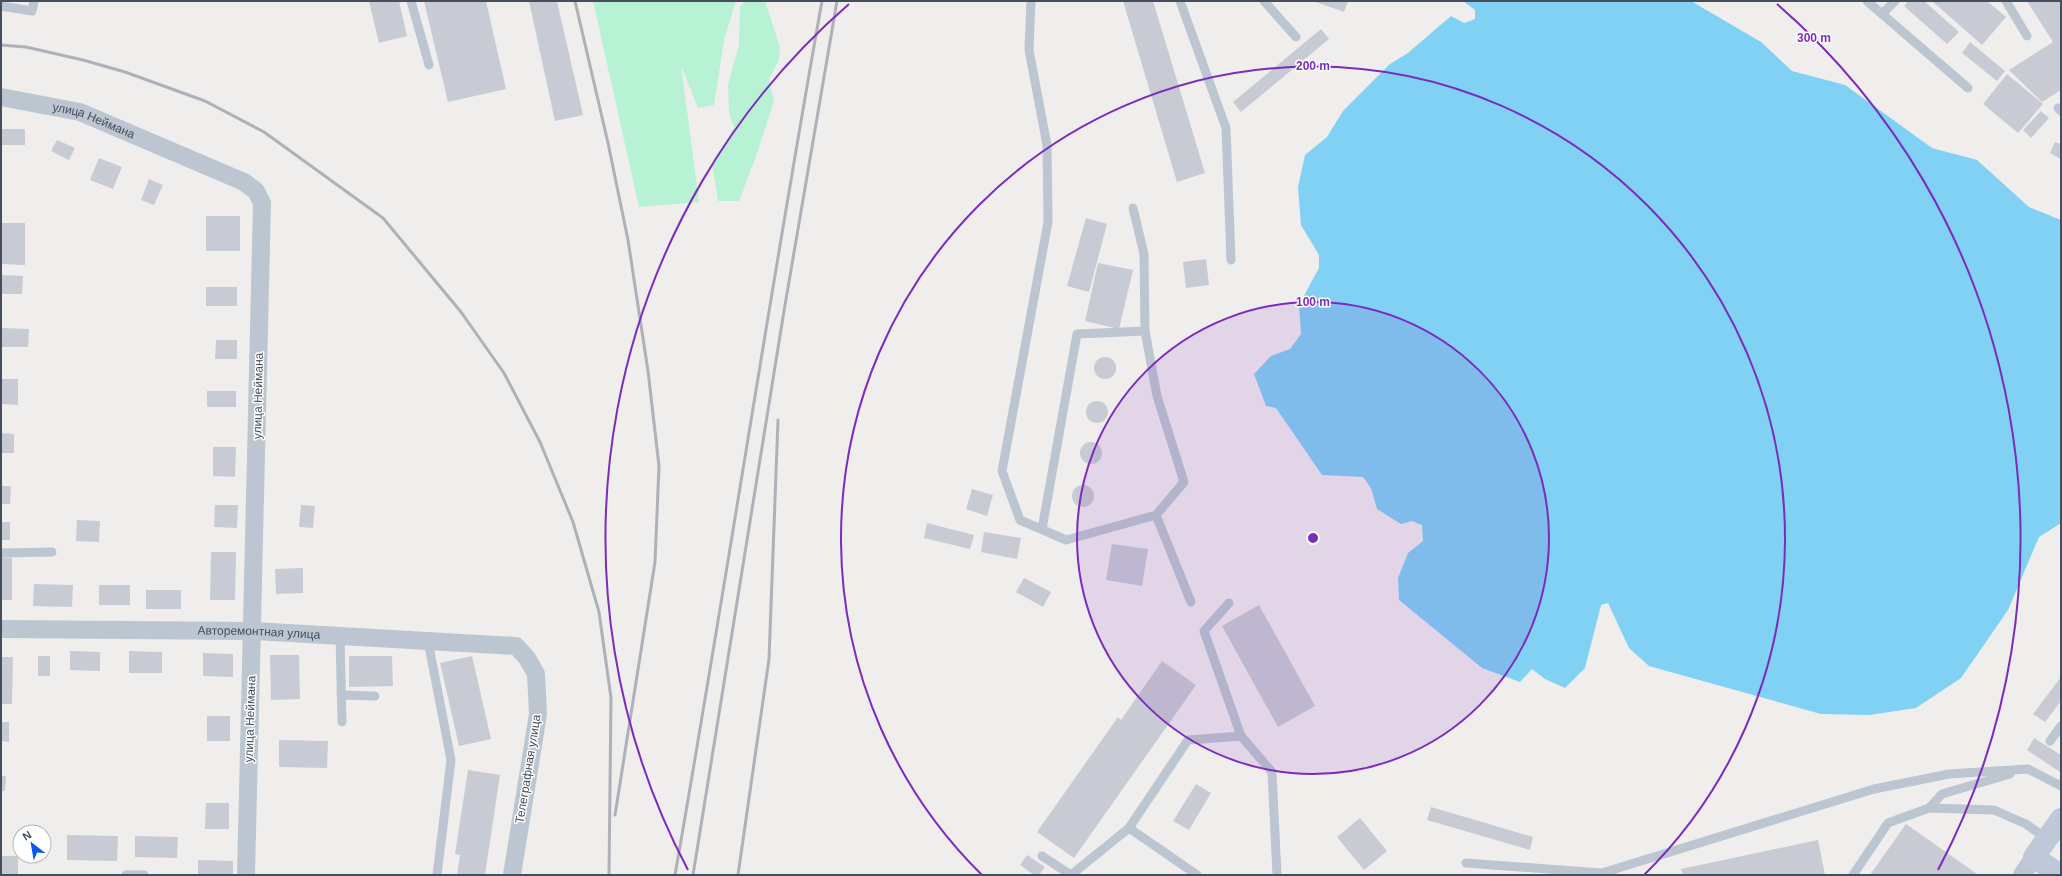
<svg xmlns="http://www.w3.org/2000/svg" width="2062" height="876" font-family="Helvetica,sans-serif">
	<rect width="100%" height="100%" fill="#f0eded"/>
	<!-- green -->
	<g fill="#b6f2d3">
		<path d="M593,1H736L724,40L714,105L698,108L681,65L699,202L639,207Z"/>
		<path d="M745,1H765L780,47L779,59L769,80L774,101L755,159L739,201H718L712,164L734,128L729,113L728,85L739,45L740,6Z"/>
	</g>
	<!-- water -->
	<path fill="#80d1f3" d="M1463,1H1691L1761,42L1792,71L1845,85L1932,148L1977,160L2029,207L2061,220V523L2039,537L2008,610L1961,678L1916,708L1869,715L1821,714L1649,666L1629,648L1608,603L1601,605L1585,668L1565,688L1545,679L1532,669L1520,682L1482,668L1399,600L1398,578L1408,553L1423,541L1422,525L1412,521L1401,524L1377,509L1371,488L1363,477L1322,475L1276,408L1266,406L1254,374L1271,356L1290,349L1301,334L1299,305L1319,268V255L1301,225L1298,187L1305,155L1327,137L1343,111L1390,64L1408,53L1451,16L1464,23L1475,19V10Z"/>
	<!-- building -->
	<g fill="#c8cbd3">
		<path d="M369,1H399L407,36L379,43Z"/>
		<path d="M424,1H486L506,89L448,102Z"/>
		<path d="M529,1H557L583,115L555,121Z"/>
		<path d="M1123,1H1153L1205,173L1177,182Z"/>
		<path d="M1313,1H1348L1344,12Z"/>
		<path d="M1908,1H1924L1959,32L1947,44L1904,6Z"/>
		<path d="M1932,1H1987L2006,17L1982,45Z"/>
		<path d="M2027,1H2061V90L2042,102L2009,70L2053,42Z"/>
		<path d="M1321,29L1329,39L1241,112L1233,102Z"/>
		<path d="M1970,42L2005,71L1997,81L1962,53Z"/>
		<path d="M2007,74L2043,104L2018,133L1983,104Z"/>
		<path d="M2041,111L2049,118L2031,138L2023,130Z"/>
		<rect x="1" y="129" width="24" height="16"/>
		<path d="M57,140L75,148L69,160L51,151Z"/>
		<path d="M2055,142L2061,144V159L2050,153Z"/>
		<path d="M99,158L122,167L113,189L90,180Z"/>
		<path d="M149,179L163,185L154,205L141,200Z"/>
		<rect x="206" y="216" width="34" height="35"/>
		<path d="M1086,218L1107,224L1089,292L1067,286Z"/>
		<path d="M1,223H25V265L1,264Z"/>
		<path d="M1206,259L1209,285L1186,288L1183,262Z"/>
		<path d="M1098,263L1133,270L1119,329L1085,321Z"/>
		<path d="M1,275L23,276L22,294H1Z"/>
		<rect x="206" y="287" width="31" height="19"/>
		<path d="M1,328L29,329L28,347H1Z"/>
		<path d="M216,340H237V359H215Z"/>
		<circle cx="1105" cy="368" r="11"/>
		<path d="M1,379H18V405L1,404Z"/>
		<rect x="207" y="391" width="29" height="16"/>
		<circle cx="1097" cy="412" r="11"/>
		<path d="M1,433L14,434V453H1Z"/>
		<circle cx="1091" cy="453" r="11"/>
		<path d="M213,447H236L235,477L213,476Z"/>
		<circle cx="1083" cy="496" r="11"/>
		<path d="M1,486H11L10,504H1Z"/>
		<path d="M972,489L993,495L987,516L966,509Z"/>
		<path d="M215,505H238L237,528L214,527Z"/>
		<path d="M301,505L315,506L313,528L299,527Z"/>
		<path d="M77,520L100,521L99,542L76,541Z"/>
		<rect x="1" y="522" width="9" height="18"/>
		<path d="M927,523L974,535L970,549L924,538Z"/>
		<path d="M984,532L1021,538L1017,559L981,552Z"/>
		<path d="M1112,544L1148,549L1142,586L1106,580Z"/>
		<path d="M211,552H236L235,600H210Z"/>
		<path d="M1,557L12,558V600H1Z"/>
		<path d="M303,568V593L276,594L275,569Z"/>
		<path d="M1024,578L1051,592L1043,607L1016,592Z"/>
		<path d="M34,584L73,585L72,607L33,606Z"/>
		<rect x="99" y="585" width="31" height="20"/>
		<rect x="146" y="590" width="35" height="19"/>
		<path d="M1259,605L1315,706L1278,727L1222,626Z"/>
		<path d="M70,651L100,652V671L70,670Z"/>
		<path d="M129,651L162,652V673H129Z"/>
		<path d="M203,653L233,654V677L203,676Z"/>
		<path d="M270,655H299L300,699L271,700Z"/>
		<rect x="38" y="656" width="12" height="20"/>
		<path d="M349,656H392L393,686L349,687Z"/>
		<path d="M472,656L491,739L459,746L440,663Z"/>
		<path d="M1,657H13L12,704H1Z"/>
		<path d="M1162,661L1196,685L1074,858L1037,832L1118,717L1121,720Z"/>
		<path d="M2061,677V701L2045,722L2033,714Z"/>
		<rect x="207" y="716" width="23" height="25"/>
		<path d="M1,722H9V742L1,741Z"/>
		<path d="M2034,738L2061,755L2060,772L2027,750Z"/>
		<path d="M279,740L328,741L327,768L279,767Z"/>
		<path d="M468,770L500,775L485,875H457L460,855L455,854Z"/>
		<path d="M1,776H6L5,791H1Z"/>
		<path d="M1196,784L1211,793L1189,830L1173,821Z"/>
		<path d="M206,803H229V829H205Z"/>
		<path d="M1431,807L1533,837L1530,850L1427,820Z"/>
		<path d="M1360,818L1387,851L1364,870L1337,837Z"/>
		<path d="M1906,824L1977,874V875H1870Z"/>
		<path d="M67,835L118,836L117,861L67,860Z"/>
		<path d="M135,836L178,837L177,858L135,857Z"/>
		<path d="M1818,840L1825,875H1683L1681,869Z"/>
		<path d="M1027,855L1045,867L1039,875H1034L1020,865Z"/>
		<rect x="1" y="856" width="17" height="19"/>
		<path d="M198,860L233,861V875H198Z"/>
	</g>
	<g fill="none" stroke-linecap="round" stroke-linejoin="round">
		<!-- lane -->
		<g stroke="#bcc6d1" stroke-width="9">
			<path d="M411,1L429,65"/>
			<path d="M1031,1L1029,50L1047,145L1048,222L1002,471L1020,520L1066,540L1156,515L1184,482L1157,396L1145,331L1144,254L1133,208"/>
			<path d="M1180,1L1226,128L1231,260"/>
			<path d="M1264,1L1296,37"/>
			<path d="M1867,1L1968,88"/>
			<path d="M2006,1L2027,36"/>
			<path d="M1,6L32,11L34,1"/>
			<path d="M1882,14L1895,1"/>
			<path d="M2058,108L2061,111"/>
			<path d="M1156,515L1191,602"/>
			<path d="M1042,529L1077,334L1145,331"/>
			<path d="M1,553L52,552"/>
			<path d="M1229,603L1204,631L1241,736"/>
			<path d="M340,636L342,722"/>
			<path d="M428,641L451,760L437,875"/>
			<path d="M341,695L375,696"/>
			<path d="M2050,741L2061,726"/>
			<path d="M1929,808L1942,794L2010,774"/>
			<path d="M1129,828L1197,875"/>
			<path d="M1042,856L1071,875L1129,828L1188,740L1241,736L1272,772L1277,875"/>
			<path d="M1466,863L1602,873L1874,789L1949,774L2028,769L2061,786"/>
			<path d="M126,875H144"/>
			<path d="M1853,875L1888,823L1929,808L1994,810L2026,824L2047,839"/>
		</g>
		<!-- street -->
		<g stroke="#bcc6d1" stroke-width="18">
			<path id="s1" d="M1,97L80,112L244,182L256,191L262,203L246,875"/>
			<path id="s2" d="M1,629L253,631L516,646L527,658L536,674L538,714L512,875"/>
			<path d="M2022,875L2034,857"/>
		</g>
		<!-- secondary -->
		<path stroke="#bec8d8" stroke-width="22" d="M2060,875L2034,857L2061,819"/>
		<!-- rail -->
		<g stroke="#aeb1b8" stroke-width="3">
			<path d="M575,1L608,143L628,240L648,371L659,466L655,562L615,815"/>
			<path d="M1,45L26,47L83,60L125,72L205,101L264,132L383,218L461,312L504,373L540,442L573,522L599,612L611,698L609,875"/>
			<path d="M675,875C726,584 770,292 822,1"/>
			<path d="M693,875L784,311L837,1"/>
			<path d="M738,875L769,659L778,420"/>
		</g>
	</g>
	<!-- distance rings -->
	<circle cx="1313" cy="538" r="236" fill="#7b2cbf" fill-opacity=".12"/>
	<g fill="none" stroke="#7b2cbf" stroke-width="2">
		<circle cx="1313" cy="538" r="236"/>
		<path d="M982 875A472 472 0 1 1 1644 875"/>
		<path d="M688 870A708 708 0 0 1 849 4M1777 4A708 708 0 0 1 1938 870"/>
	</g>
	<g text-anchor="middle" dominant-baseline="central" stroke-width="3" stroke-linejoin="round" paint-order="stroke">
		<!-- street labels -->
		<g font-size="12" fill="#444e5c" stroke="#fff">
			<text stroke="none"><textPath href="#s1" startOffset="96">улица Неймана</textPath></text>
			<text transform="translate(258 396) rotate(-89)">улица Неймана</text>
			<text stroke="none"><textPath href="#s2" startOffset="258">Авторемонтная улица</textPath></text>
			<text transform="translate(250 719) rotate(-88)">улица Неймана</text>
			<text transform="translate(528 769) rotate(-81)">Телеграфная улица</text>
		</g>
	</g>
	<circle cx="1313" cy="538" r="6" fill="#7b2cbf" stroke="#fff" stroke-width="2"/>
	<g font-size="12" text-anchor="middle" font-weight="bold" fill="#7b2cbf" stroke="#fff" stroke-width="3" stroke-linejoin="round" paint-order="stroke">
		<text x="1814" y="42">300 m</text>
		<text x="1313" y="70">200 m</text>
		<text x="1313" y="306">100 m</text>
	</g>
	<!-- border -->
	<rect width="2062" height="876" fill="none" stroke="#444e5c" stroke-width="4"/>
	<!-- north arrow -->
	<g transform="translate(32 844) rotate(329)"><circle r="19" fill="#ffffff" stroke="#b4b8be"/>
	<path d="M0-3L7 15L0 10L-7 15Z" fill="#0a59ed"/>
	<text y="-6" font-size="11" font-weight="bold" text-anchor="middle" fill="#444e5c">N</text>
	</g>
</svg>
